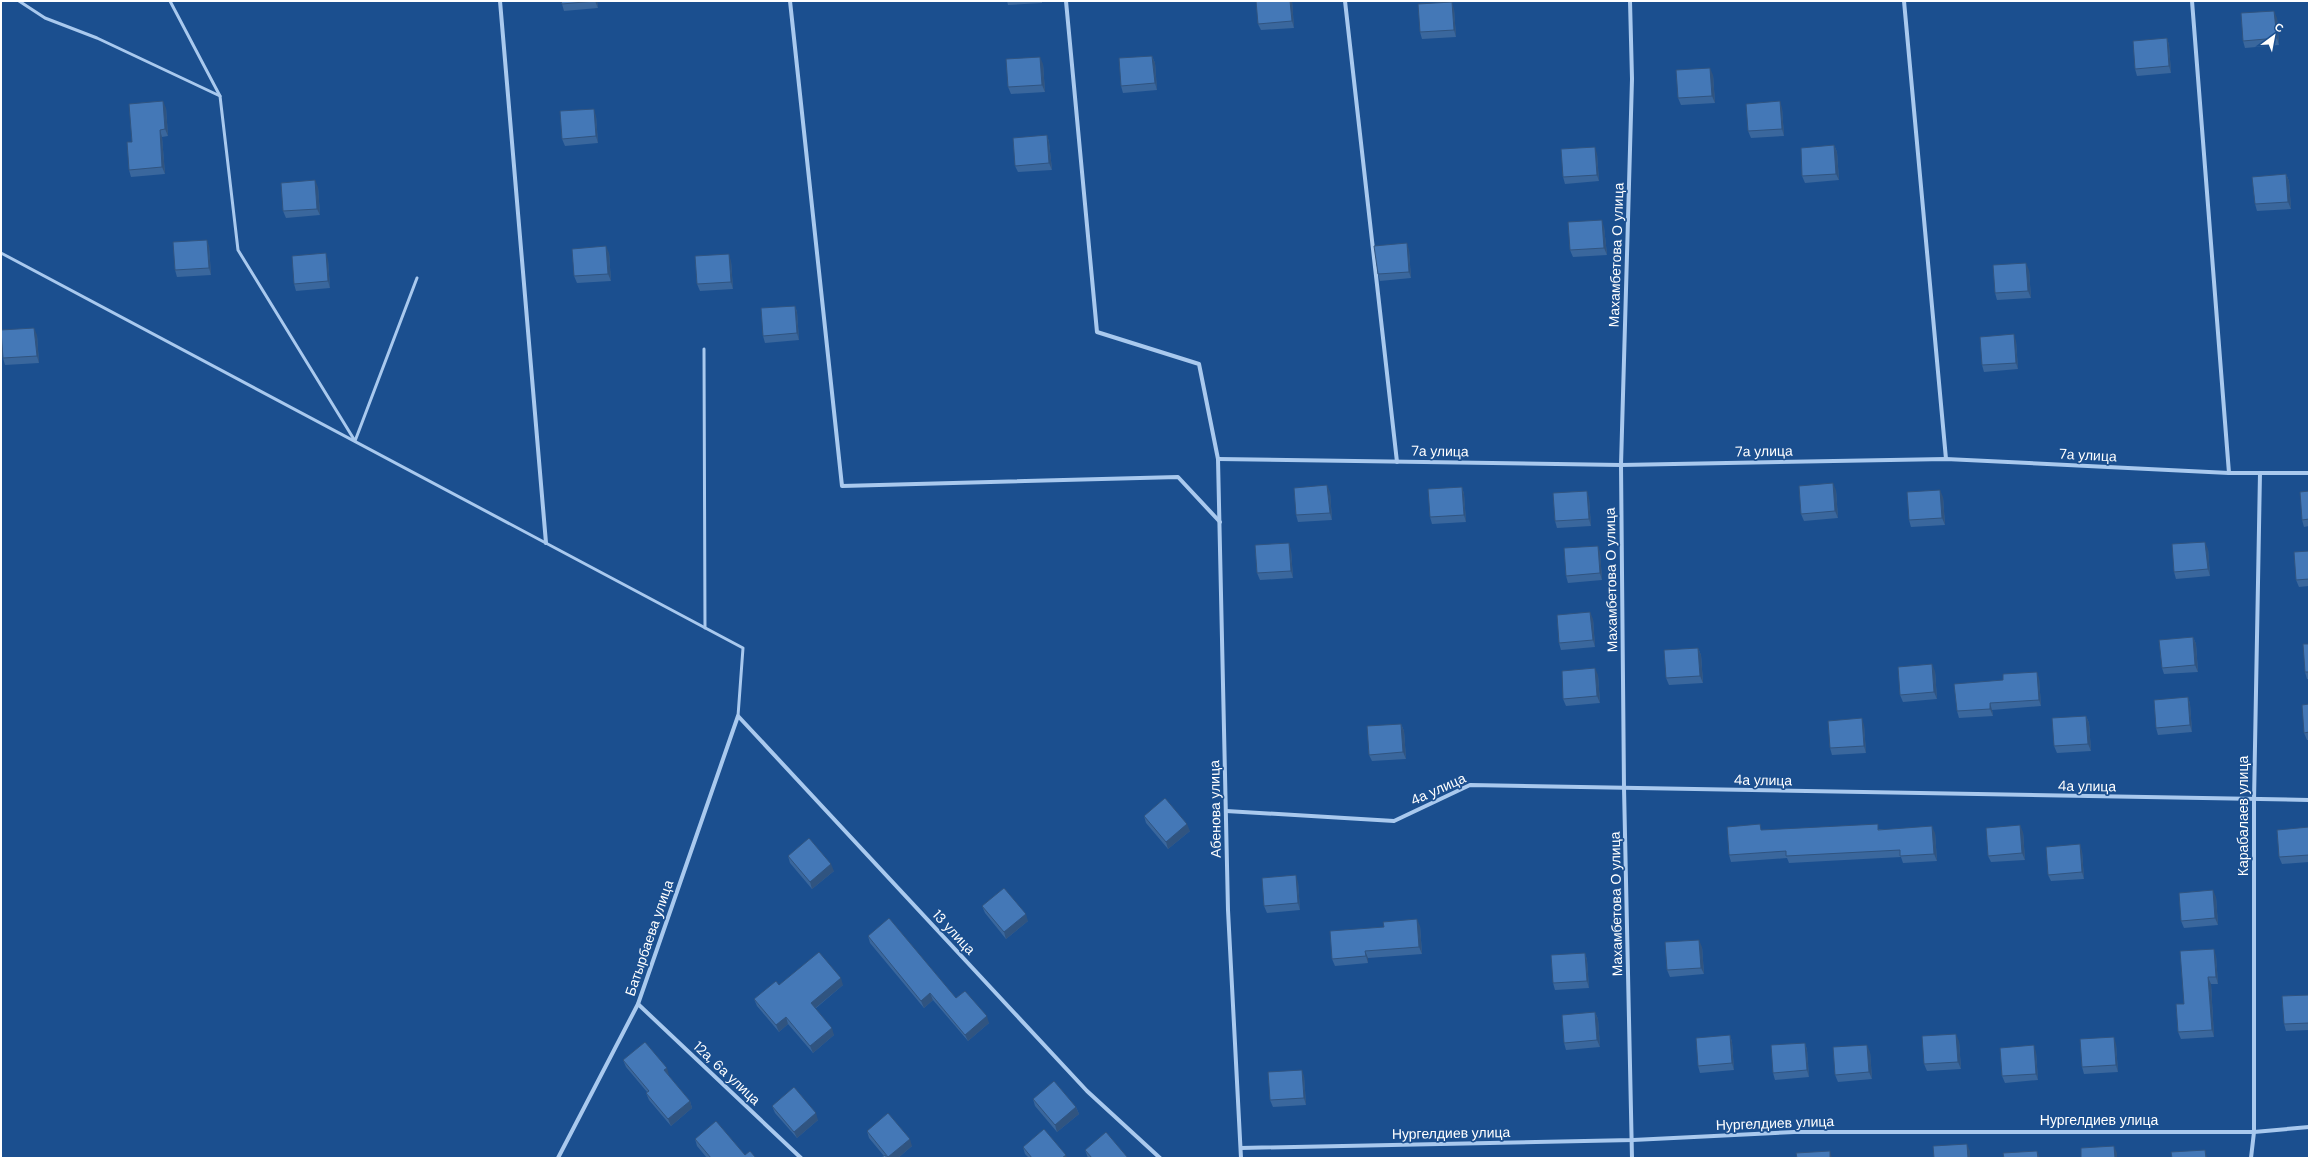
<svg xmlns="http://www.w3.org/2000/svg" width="2310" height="1159" font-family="'DM Sans',sans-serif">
	<rect width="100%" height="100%" fill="#1b4f8f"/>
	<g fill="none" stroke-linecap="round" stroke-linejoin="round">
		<!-- service -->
		<g stroke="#a9c9ee" stroke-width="3">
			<path d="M19,1L45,18L97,38L220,96L238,250L355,441L417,278"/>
			<path d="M170,1L220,96"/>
			<path d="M1,253L743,648L738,716"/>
			<path d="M704,349L705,628"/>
		</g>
		<!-- minor -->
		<g stroke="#a9c9ee" stroke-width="4">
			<path d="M500,1L546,543"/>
			<path d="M790,1L842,486L1178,477L1220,522"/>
			<path d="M1066,1L1097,332L1199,364L1218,459L1228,910L1241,1158"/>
			<path d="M1345,1L1397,462"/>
			<path d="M1630,1L1632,79L1621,465L1624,788L1632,1158"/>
			<path d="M1904,1L1946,459"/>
			<path d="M2192,1L2229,473"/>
			<path d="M1218,459L1621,465L1946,459L2229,473H2309"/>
			<path d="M1226,811L1394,821L1470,785L2309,800"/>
			<path d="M638,1004L801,1158"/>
			<path d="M1241,1148L1633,1140L1794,1132H2254L2309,1127"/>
			<path d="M558,1158L638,1004L738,716L1087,1091L1160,1158"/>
			<path d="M2251,1158L2254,1132V801L2260,473"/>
		</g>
	</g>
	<!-- wall -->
	<g fill="#3a679d">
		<path d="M561,1H597L598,8L564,11L562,4Z"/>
		<path d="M1007,1H1042V3L1008,5Z"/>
		<path d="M1292,1L1294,28L1261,30L1258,24Z"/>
		<path d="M1454,9L1456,37L1422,39L1420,32Z"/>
		<path d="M2277,18L2279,45L2245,48L2243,41Z"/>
		<path d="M2167,38L2169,45L2171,73L2137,76L2135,69Z"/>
		<path d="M1152,56L1155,63L1157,90L1123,93L1121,86Z"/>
		<path d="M1043,64L1045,92L1011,94L1008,87Z"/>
		<path d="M1713,75L1715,103L1681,105L1678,98Z"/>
		<path d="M166,108L168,136L162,137L165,174L131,177L129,170L132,142Z"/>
		<path d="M1782,108L1784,136L1751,138L1748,131Z"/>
		<path d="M596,116L598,143L565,146L562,139Z"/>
		<path d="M1047,135L1049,142L1052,170L1018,172L1015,166Z"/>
		<path d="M1834,145L1837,152L1839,180L1805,183L1802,176Z"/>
		<path d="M1597,154L1599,181L1565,184L1563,177Z"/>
		<path d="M2286,174L2289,181L2291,209L2257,211L2255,204Z"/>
		<path d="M318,187L320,215L286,218L283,211Z"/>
		<path d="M1604,227L1607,255L1573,257L1570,250Z"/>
		<path d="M209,246L211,275L177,277L175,270Z"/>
		<path d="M1409,250L1411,278L1380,281L1378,274Z"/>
		<path d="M609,253L611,281L577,283L574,276Z"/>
		<path d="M328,260L330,288L296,291L294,284Z"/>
		<path d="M731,261L733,289L700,291L697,284Z"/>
		<path d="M2029,270L2031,298L1997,300L1995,293Z"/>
		<path d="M795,306L797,312L799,340L765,343L763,336Z"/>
		<path d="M37,335L39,363L5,365L3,358Z"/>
		<path d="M2016,341L2018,369L1984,372L1982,365Z"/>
		<path d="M1462,487L1464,494L1466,522L1432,524L1430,517Z"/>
		<path d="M1836,490L1838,518L1804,521L1801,514Z"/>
		<path d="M2309,491V526L2304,527L2302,520Z"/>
		<path d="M1330,492L1332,520L1298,522L1296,515Z"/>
		<path d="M1943,497L1945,525L1911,527L1909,520Z"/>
		<path d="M1589,498L1591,526L1557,528L1555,521Z"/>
		<path d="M2208,549L2210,576L2176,579L2174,572Z"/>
		<path d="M1291,550L1293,578L1260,580L1257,573Z"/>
		<path d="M2309,551V586L2299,587L2296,580Z"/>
		<path d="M1600,552L1602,580L1568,583L1566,576Z"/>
		<path d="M1593,619L1595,647L1561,650L1559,643Z"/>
		<path d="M2193,637L2196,644L2198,672L2164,674L2162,668Z"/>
		<path d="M2309,644V679H2307L2305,672Z"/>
		<path d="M1698,648L1701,655L1703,683L1669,685L1666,678Z"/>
		<path d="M1935,671L1937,699L1903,702L1900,695Z"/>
		<path d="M1598,675L1600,703L1566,706L1563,699Z"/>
		<path d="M2039,678L2041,706L1992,710L1993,716L1959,718L1957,711Z"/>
		<path d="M2188,697L2190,704L2192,732L2158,735L2156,728Z"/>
		<path d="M2309,704V740H2307L2304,733Z"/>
		<path d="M2086,716L2089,723L2091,751L2057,753L2054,746Z"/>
		<path d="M1401,724L1404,731L1406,759L1372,761L1369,755Z"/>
		<path d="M1864,725L1866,753L1832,755L1830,748Z"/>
		<path d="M1144,816L1190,831L1168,849L1146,823Z"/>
		<path d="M2309,827V862L2282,864L2279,857Z"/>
		<path d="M1880,829L1935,833L1937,861L1903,863L1901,857L1789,863L1787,858L1731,862L1729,855L1762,830Z"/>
		<path d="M2023,832L2025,860L1991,862L1988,856Z"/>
		<path d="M2082,851L2084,879L2051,881L2048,875Z"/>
		<path d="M788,856L834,871L812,889L790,863Z"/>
		<path d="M1298,882L1300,910L1267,913L1264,906Z"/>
		<path d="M2216,897L2218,925L2184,928L2181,921Z"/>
		<path d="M982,906L1028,921L1006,939L985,913Z"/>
		<path d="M1420,926L1422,954L1368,958V963L1335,966L1332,959Z"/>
		<path d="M868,936L956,998L989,1023L968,1041L933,1000L924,1008L870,943Z"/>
		<path d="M1702,947L1704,974L1670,977L1667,970Z"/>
		<path d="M1585,953L1587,960L1589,988L1555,990L1553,983Z"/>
		<path d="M2216,956L2218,984H2211L2214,1037L2181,1039L2178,1032L2184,1004Z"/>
		<path d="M779,985H843L815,1009L834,1035L813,1053L788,1024L779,1032L757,1006L754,999Z"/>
		<path d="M2309,995V1030L2286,1031L2284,1024Z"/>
		<path d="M1595,1012L1598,1019L1600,1047L1566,1050L1564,1043Z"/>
		<path d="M1730,1035L1732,1042L1734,1070L1700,1073L1698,1066Z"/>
		<path d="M1959,1041L1961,1069L1927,1071L1924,1064Z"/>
		<path d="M1805,1043L1807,1050L1809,1077L1775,1080L1773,1073Z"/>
		<path d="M2116,1044L2118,1072L2084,1074L2082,1067Z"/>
		<path d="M1870,1052L1872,1079L1838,1082L1835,1075Z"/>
		<path d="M2036,1052L2038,1080L2005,1083L2002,1076Z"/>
		<path d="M623,1060L669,1075H668L690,1101L692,1108L671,1126L649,1100L646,1093L647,1092L626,1067Z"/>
		<path d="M1304,1076L1306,1105L1273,1107L1270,1100Z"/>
		<path d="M1033,1099L1076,1107L1079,1114L1057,1132L1035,1106Z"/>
		<path d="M772,1106L818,1120L797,1138L775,1113Z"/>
		<path d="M867,1131L912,1146L898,1158H881L884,1156L869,1138Z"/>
		<path d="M695,1139L745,1155L756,1158H707L697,1146Z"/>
		<path d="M1023,1147L1067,1158H1029L1025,1154Z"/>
		<path d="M1085,1150L1128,1158H1088Z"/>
	</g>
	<!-- shaded-wall -->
	<g fill="#305480">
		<path d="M595,1H597L598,8Z"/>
		<path d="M1290,1H1292L1294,28L1292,21Z"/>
		<path d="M1452,2L1454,9L1456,37L1454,30Z"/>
		<path d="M2274,11L2277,18L2279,45L2277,38Z"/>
		<path d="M2167,38L2169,45L2171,73L2169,66Z"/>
		<path d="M1152,56L1155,63L1157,90L1155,83Z"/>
		<path d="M1040,57L1043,64L1045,92L1042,85Z"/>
		<path d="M1710,68L1713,75L1715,103L1712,96Z"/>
		<path d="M163,101L166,108L168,136L165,129Z"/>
		<path d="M1780,101L1782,108L1784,136L1782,129Z"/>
		<path d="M594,109L596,116L598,143L596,136Z"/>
		<path d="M160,130L162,137L165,174L162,167Z"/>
		<path d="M1047,135L1049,142L1052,170L1049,163Z"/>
		<path d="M1834,145L1837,152L1839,180L1836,174Z"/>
		<path d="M1595,147L1597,154L1599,181L1597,175Z"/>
		<path d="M2286,174L2289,181L2291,209L2288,202Z"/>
		<path d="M315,180L318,187L320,215L317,209Z"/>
		<path d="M1602,220L1604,227L1607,255L1604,248Z"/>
		<path d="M207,240L209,246L211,275L209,268Z"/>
		<path d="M1407,243L1409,250L1411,278L1409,272Z"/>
		<path d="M606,246L609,253L611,281L608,274Z"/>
		<path d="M326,253L328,260L330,288L328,281Z"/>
		<path d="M729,254L731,261L733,289L731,282Z"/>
		<path d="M2026,263L2029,270L2031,298L2028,291Z"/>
		<path d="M795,306L797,312L799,340L797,333Z"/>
		<path d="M34,328L37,335L39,363L37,356Z"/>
		<path d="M2014,334L2016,341L2018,369L2016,363Z"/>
		<path d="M1833,483L1836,490L1838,518L1835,511Z"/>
		<path d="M1327,485L1330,492L1332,520L1330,513Z"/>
		<path d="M1462,487L1464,494L1466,522L1464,515Z"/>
		<path d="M1940,490L1943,497L1945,525L1942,518Z"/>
		<path d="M1587,491L1589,498L1591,526L1589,519Z"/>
		<path d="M2205,542L2208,549L2210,576L2208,569Z"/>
		<path d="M1289,543L1291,550L1293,578L1291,571Z"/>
		<path d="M1598,546L1600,552L1602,580L1600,573Z"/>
		<path d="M1590,612L1593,619L1595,647L1593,640Z"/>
		<path d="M2193,637L2196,644L2198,672L2195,665Z"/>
		<path d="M1698,648L1701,655L1703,683L1700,676Z"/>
		<path d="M1932,664L1935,671L1937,699L1934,692Z"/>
		<path d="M1595,668L1598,675L1600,703L1597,696Z"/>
		<path d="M2037,672L2039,678L2041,706L2039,700Z"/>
		<path d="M2188,697L2190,704L2192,732L2190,725Z"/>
		<path d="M1990,703L1992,710L1993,716L1990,709Z"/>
		<path d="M2086,716L2089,723L2091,751L2088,744Z"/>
		<path d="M1862,718L1864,725L1866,753L1864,746Z"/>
		<path d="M1401,724L1404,731L1406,759L1403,752Z"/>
		<path d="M1187,824L1190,831L1168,849L1166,842Z"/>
		<path d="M2020,825L2023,832L2025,860L2022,853Z"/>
		<path d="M1932,826L1935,833L1937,861L1934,854Z"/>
		<path d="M2080,844L2082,851L2084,879L2082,872Z"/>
		<path d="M831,864L834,871L812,889L810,882Z"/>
		<path d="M1296,875L1298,882L1300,910L1298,903Z"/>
		<path d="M2213,890L2216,897L2218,925L2215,918Z"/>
		<path d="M1026,914L1028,921L1006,939L1004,932Z"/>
		<path d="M1417,919L1420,926L1422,954L1419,947Z"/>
		<path d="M1699,940L1702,947L1704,974L1701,968Z"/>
		<path d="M2214,949L2216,956L2218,984L2216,977Z"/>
		<path d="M1365,951L1368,958V963L1366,956Z"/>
		<path d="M1585,953L1587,960L1589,988L1587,981Z"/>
		<path d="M2208,977L2211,984L2214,1037L2212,1030Z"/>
		<path d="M841,978L843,985L813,1010L811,1003Z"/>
		<path d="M930,993L933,1000L924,1008L921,1001Z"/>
		<path d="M1595,1012L1598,1019L1600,1047L1597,1040Z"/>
		<path d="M987,1016L989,1023L968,1041L965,1035Z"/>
		<path d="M786,1017L788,1024L779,1032L776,1025Z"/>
		<path d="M832,1028L834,1035L813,1053L810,1046Z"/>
		<path d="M1956,1034L1959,1041L1961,1069L1958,1062Z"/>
		<path d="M1730,1035L1732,1042L1734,1070L1732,1063Z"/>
		<path d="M2114,1037L2116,1044L2118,1072L2116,1065Z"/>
		<path d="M1805,1043L1807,1050L1809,1077L1807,1070Z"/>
		<path d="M1867,1045L1870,1052L1872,1079L1869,1072Z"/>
		<path d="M2034,1045L2036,1052L2038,1080L2036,1074Z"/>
		<path d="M667,1068L669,1075L666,1077L664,1070Z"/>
		<path d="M1302,1070L1304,1076L1306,1105L1304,1098Z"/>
		<path d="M690,1101L692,1108L671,1126L668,1119Z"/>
		<path d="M1076,1107L1079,1114L1057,1132L1055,1125Z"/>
		<path d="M816,1113L818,1120L797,1138L794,1132Z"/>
		<path d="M910,1139L912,1146L898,1158H889L888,1157Z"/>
		<path d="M1967,1144L1970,1151V1158H1968Z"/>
		<path d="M2114,1146L2117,1153V1158H2115Z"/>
		<path d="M2205,1150L2207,1157V1158H2206Z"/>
		<path d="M1830,1151L1832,1158H1830Z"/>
		<path d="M2037,1151L2040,1158H2038Z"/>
		<path d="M1066,1155L1067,1158H1062Z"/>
	</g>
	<!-- building -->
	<g fill="#4478b7" stroke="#305480">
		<path d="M561,1H595L562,4Z"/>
		<path d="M1256,1H1290L1292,21L1258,24Z"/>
		<path d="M1452,2L1454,30L1420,32L1418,4Z"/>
		<path d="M2274,11L2277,38L2243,41L2241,13Z"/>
		<path d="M2167,38L2169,66L2135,69L2133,41Z"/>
		<path d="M1152,56L1155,83L1121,86L1119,58Z"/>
		<path d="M1040,57L1042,85L1008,87L1006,59Z"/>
		<path d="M1710,68L1712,96L1678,98L1676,70Z"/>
		<path d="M163,101L165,129L160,130L162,167L129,170L127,142H132L129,104Z"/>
		<path d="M1780,101L1782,129L1748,131L1746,104Z"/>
		<path d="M594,109L596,136L562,139L560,111Z"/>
		<path d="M1047,135L1049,163L1015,166L1013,138Z"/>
		<path d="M1834,145L1836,174L1802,176L1801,148Z"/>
		<path d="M1595,147L1597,175L1563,177L1561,149Z"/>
		<path d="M2286,174L2288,202L2255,204L2252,177Z"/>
		<path d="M315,180L317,209L283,211L281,183Z"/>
		<path d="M1602,220L1604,248L1570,250L1568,222Z"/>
		<path d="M207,240L209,268L175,270L173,242Z"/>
		<path d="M1407,243L1409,272L1378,274L1374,246Z"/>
		<path d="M606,246L608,274L574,276L572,249Z"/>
		<path d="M326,253L328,281L294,284L292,256Z"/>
		<path d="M729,254L731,282L697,284L695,256Z"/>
		<path d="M2026,263L2028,291L1995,293L1993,265Z"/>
		<path d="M795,306L797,333L763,336L761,308Z"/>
		<path d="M34,328L37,356L3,358L1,330Z"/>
		<path d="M2014,334L2016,363L1982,365L1980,337Z"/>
		<path d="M1833,483L1835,511L1801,514L1799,486Z"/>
		<path d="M1327,485L1330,513L1296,515L1294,488Z"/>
		<path d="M1462,487L1464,515L1430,517L1428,489Z"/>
		<path d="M1940,490L1942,518L1909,520L1907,492Z"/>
		<path d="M1587,491L1589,519L1555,521L1553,493Z"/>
		<path d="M2309,491V519L2302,520L2300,492Z"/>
		<path d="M2205,542L2208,569L2174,572L2172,544Z"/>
		<path d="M1289,543L1291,571L1257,573L1255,545Z"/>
		<path d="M1598,546L1600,573L1566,576L1564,548Z"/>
		<path d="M2309,551V579L2296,580L2294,552Z"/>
		<path d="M1590,612L1593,640L1559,643L1557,615Z"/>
		<path d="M2193,637L2195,665L2162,668L2159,640Z"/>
		<path d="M2303,644H2309V672H2305Z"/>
		<path d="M1698,648L1700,676L1666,678L1664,650Z"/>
		<path d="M1932,664L1934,692L1900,695L1898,667Z"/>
		<path d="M1595,668L1597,696L1563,699L1562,671Z"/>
		<path d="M2037,672L2039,700L1990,703V709L1957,711L1954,684L2003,680V674Z"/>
		<path d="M2188,697L2190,725L2156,728L2154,700Z"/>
		<path d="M2309,704V732L2304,733L2302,705Z"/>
		<path d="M2086,716L2088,744L2054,746L2052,718Z"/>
		<path d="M1862,718L1864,746L1830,748L1828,721Z"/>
		<path d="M1401,724L1403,752L1369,755L1367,726Z"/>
		<path d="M1165,798L1187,824L1166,842L1144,816Z"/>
		<path d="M1760,824L1761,830L1878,824V830L1932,826L1934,854L1900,856V850L1786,856V851L1729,855L1727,827Z"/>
		<path d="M2020,825L2022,853L1988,856L1986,828Z"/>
		<path d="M2309,827V855L2279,857L2277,830Z"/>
		<path d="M809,838L831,864L810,882L788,856Z"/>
		<path d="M2080,844L2082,872L2048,875L2046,847Z"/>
		<path d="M1296,875L1298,903L1264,906L1262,878Z"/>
		<path d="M1004,888L1026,914L1004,932L982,906Z"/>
		<path d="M2213,890L2215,918L2181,921L2179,893Z"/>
		<path d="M889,918L956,998L965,991L987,1016L965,1035L930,993L921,1001L868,936Z"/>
		<path d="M1417,919L1419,947L1365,951L1366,956L1332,959L1330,931L1384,927L1383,922Z"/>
		<path d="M1699,940L1701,968L1667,970L1665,942Z"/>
		<path d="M2214,949L2216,977H2208L2212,1030L2178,1032L2176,1004H2184L2180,951Z"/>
		<path d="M819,952L841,978L811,1003L832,1028L810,1046L786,1017L776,1025L754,999L776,981L779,985Z"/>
		<path d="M1585,953L1587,981L1553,983L1551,955Z"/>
		<path d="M2309,995V1023L2284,1024L2282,996Z"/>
		<path d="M1595,1012L1597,1040L1564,1043L1562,1015Z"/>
		<path d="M1956,1034L1958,1062L1924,1064L1922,1036Z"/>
		<path d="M1730,1035L1732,1063L1698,1066L1696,1038Z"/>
		<path d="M2114,1037L2116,1065L2082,1067L2080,1039Z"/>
		<path d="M645,1042L667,1068L664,1070L690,1101L668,1119L646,1093L649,1091L623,1060Z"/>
		<path d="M1805,1043L1807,1070L1773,1073L1771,1045Z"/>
		<path d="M1867,1045L1869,1072L1835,1075L1833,1047Z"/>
		<path d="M2034,1045L2036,1074L2002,1076L2000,1048Z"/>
		<path d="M1302,1070L1304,1098L1270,1100L1268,1072Z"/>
		<path d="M1054,1081L1076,1107L1055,1125L1033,1099Z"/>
		<path d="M794,1087L816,1113L794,1132L772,1106Z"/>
		<path d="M888,1113L910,1139L888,1157L867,1131Z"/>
		<path d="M716,1121L745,1155L750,1151L756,1158H711L695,1139Z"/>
		<path d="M1044,1129L1066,1155L1062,1158H1032L1023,1147Z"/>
		<path d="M1106,1132L1128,1158H1092L1085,1150Z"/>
		<path d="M1967,1144L1968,1158H1934L1933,1146Z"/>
		<path d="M2114,1146L2115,1158H2081V1148Z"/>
		<path d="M2205,1150L2206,1158H2172L2171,1152Z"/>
		<path d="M1830,1151V1158H1797L1796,1153Z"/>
		<path d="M2037,1151L2038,1158H2004L2003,1153Z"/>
		<path d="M885,1155L887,1158H881Z"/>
	</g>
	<g text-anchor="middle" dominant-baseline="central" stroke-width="3.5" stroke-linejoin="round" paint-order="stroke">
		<!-- street labels -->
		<g font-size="14" fill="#fff" stroke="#1b4f8f">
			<text transform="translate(1616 255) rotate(-88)">Махамбетова О улица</text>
			<text transform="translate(1440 451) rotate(1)">7а улица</text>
			<text transform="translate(1764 451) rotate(-1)">7а улица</text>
			<text transform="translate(2088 455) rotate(3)">7а улица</text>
			<text transform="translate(1611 580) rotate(-91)">Махамбетова О улица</text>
			<text transform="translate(1763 780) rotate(1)">4а улица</text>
			<text transform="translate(2087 786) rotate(1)">4а улица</text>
			<text transform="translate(1438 789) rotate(-24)">4а улица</text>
			<text transform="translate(1215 809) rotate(-91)">Абенова улица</text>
			<text transform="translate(2243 816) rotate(-90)">Карабалаев улица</text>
			<text transform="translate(1616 904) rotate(-91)">Махамбетова О улица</text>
			<text transform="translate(954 932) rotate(47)">13 улица</text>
			<text transform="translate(649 938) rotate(-71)">Батырбаева улица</text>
			<text transform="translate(727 1073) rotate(43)">12а, 6а улица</text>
			<text x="2099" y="1120">Нургелдиев улица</text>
			<text transform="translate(1775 1123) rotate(-2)">Нургелдиев улица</text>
			<text transform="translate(1451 1133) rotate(-1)">Нургелдиев улица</text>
		</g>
	</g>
	<!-- border -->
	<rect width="2310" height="1159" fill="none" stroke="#ffffff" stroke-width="4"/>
	<!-- north arrow -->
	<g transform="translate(2274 36) rotate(32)" stroke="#1b4f8f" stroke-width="3" paint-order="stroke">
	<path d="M0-3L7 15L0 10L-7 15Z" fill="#ffffff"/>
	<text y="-6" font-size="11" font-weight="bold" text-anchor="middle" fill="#ffffff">С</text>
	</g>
</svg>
